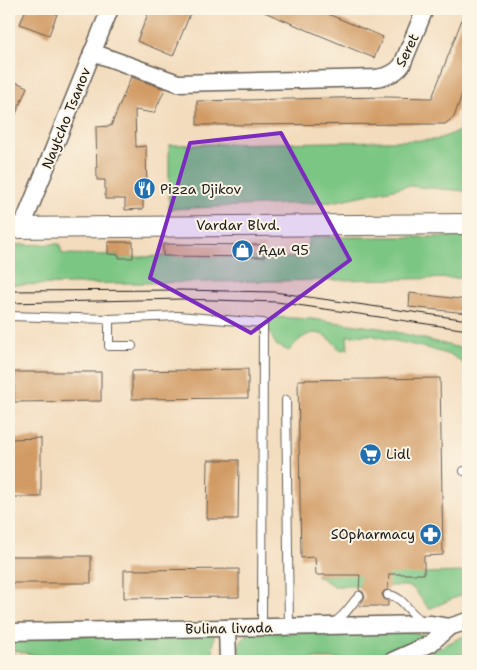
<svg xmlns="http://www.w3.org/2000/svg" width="477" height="670" font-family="'Shantell Sans',sans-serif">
	<rect width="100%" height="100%" fill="#fcf5e5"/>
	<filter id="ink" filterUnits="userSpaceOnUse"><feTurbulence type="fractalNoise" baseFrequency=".02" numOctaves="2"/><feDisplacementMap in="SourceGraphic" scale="10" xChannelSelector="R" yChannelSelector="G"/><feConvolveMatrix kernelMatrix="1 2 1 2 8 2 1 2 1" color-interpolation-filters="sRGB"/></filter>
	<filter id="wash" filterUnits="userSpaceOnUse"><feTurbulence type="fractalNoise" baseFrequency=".0096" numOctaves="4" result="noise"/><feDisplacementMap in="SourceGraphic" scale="20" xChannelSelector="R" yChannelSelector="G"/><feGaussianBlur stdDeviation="1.12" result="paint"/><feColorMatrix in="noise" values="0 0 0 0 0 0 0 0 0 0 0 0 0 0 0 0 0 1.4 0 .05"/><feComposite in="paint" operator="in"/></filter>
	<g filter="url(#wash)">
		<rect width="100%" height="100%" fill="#f3dcbd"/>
		<!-- green -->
		<g fill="#7bc683" stroke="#4c7150">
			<path d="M468,110V175L465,191L408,186L332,202L169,209V145L435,140L460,131Z"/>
			<path d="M309,237H468V278L9,285V245L60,244L62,254L119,255V258L163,256L305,258Z"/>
			<path d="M273,317L311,319L381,328L468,350V373L464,364L453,356L430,349L370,335L347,336L348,349L340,350C322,327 307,328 289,351L276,345L267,327Z"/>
			<path d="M468,572V590L466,593L429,609L414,589L407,586H334L316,575Z"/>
			<path d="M407,632L423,634L420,639L400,647L377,655L354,659H313L254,661L241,656L238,647L244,637L249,633Z"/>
			<path d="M214,633L213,660C145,661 75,668 9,649V636Z"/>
			<path d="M468,634V653L426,660L416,659Z"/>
		</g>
		<g id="blocks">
			<!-- building -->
			<g fill="#d29b65">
				<path d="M26,9H59L49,35L20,24Z"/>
				<path d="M150,9H192L173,56L137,41Z"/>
				<path d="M257,9H316L383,37L374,58Z"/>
				<path d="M466,9H468V77L454,117L445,124L197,125V101L384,97L432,98Z"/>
				<path d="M131,77L165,89L154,113L135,110L136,147L146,146L147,193H143V209L125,210V199H105V180H97L96,127L111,126Z"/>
				<path d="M9,79L27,87L9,131Z"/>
				<path d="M108,242H133V258H119V255L108,254Z"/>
				<path d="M163,244L265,245L264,257L163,256Z"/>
				<path d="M410,293L468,300L467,313L409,307Z"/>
				<path d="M248,369V398L132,399V371Z"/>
				<path d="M14,372H101V401L14,402Z"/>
				<path d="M440,378L443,555L424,556V574H389L388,590L384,591L382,594L384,599L388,601V606H359L365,597L363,592L359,590L360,575H316L315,557L301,558L298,380Z"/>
				<path d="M41,438V497H9V439Z"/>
				<path d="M208,460H239L238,519H207Z"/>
				<rect x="9" y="556" width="82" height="27"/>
				<path d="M239,569V597L124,598V570Z"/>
			</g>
		</g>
	</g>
	<g filter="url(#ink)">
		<use href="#blocks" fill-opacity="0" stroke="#675f54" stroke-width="1"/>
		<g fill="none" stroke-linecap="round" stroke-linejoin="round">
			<defs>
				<g id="service">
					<path d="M9,316L109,319L178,316L263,323L262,627"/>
					<path d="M109,319V346H132"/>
					<path d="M286,400L289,626"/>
					<path d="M464,471H468"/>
					<path d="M388,595C404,596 409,615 423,621"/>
					<path d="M333,623C346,616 350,605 359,596"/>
				</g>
				<g id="minor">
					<path d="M92,52L178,83L376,78C387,76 395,74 402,65L425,9"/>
					<path d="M22,227L110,9"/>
					<path d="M227,628L228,661"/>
					<path d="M9,632L430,624L449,627"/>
					<path d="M9,661H10"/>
					<path d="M392,661L430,644L449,627L468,621"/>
				</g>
				<path id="tertiary" d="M9,228L468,224"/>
			</defs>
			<!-- service casing -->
			<use href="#service" stroke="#675f54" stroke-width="10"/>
			<!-- minor casing -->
			<use href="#minor" stroke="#675f54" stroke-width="19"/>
			<!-- tertiary casing -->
			<use href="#tertiary" stroke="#675f54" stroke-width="22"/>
			<!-- service -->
			<use href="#service" stroke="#fff" stroke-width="8"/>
			<!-- minor -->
			<use href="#minor" stroke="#fff" stroke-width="16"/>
			<!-- tertiary -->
			<use href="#tertiary" stroke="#fff" stroke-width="20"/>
			<!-- tram -->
			<g stroke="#1c1c1c" stroke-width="1">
				<path d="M9,291L181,290L274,292L468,320"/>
				<path d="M9,303L181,299L277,302L468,330"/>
			</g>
		</g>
	</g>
	<!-- marked area -->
	<path fill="#7b2cbf" fill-opacity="0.2" stroke="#7b2cbf" stroke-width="4" stroke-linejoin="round" d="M281,133L350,260L251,333L150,278L190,143Z"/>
	<!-- icons -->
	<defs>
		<symbol id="restaurant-disc" viewBox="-11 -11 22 22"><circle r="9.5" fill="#1f6fb2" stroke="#fcf5e5"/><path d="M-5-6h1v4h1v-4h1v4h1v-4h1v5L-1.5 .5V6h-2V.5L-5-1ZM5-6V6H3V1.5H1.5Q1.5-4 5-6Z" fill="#fff"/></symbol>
		<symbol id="shop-disc" viewBox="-11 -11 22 22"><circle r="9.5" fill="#1f6fb2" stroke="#fcf5e5"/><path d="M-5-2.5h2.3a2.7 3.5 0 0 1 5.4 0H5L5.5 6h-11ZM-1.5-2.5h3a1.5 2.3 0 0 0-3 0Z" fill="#fff"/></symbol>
		<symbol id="supermarket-disc" viewBox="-11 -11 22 22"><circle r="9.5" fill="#1f6fb2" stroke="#fcf5e5"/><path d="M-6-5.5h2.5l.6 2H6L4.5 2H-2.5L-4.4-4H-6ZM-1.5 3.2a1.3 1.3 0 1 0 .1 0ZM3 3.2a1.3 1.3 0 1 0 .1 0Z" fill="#fff"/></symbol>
		<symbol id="pharmacy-disc" viewBox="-11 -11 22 22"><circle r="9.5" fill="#1f6fb2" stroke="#fcf5e5"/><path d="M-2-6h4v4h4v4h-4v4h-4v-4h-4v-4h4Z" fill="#fff"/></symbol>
	</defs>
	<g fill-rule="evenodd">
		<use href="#restaurant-disc" x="132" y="176" width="25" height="25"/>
		<use href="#shop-disc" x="230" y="238" width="25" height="25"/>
		<use href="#supermarket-disc" x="358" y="442" width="25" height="25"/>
		<use href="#pharmacy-disc" x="418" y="522" width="25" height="25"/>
	</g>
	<g text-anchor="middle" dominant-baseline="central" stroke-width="4" stroke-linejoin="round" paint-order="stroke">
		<!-- street labels -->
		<g font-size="14" fill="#1c1c1c" stroke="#fcf5e5">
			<text transform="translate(407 50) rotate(-64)">Seret</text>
			<text transform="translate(66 118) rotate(-68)">Naytcho Tsanov</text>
			<text x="238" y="225">Vardar Blvd.</text>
			<text transform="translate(229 628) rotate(-1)">Bulina livada</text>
		</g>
		<!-- poi labels -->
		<g font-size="14" fill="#1c1c1c" stroke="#fcf5e5" text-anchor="start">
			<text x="160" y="189">Pizza Djikov</text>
			<text x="258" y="250">Ади 95</text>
			<text x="386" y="454">Lidl</text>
			<text x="415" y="534" text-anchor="end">SOpharmacy</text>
		</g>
	</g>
	<!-- margin -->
	<rect width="477" height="670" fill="none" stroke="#fcf5e5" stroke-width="30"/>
</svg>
